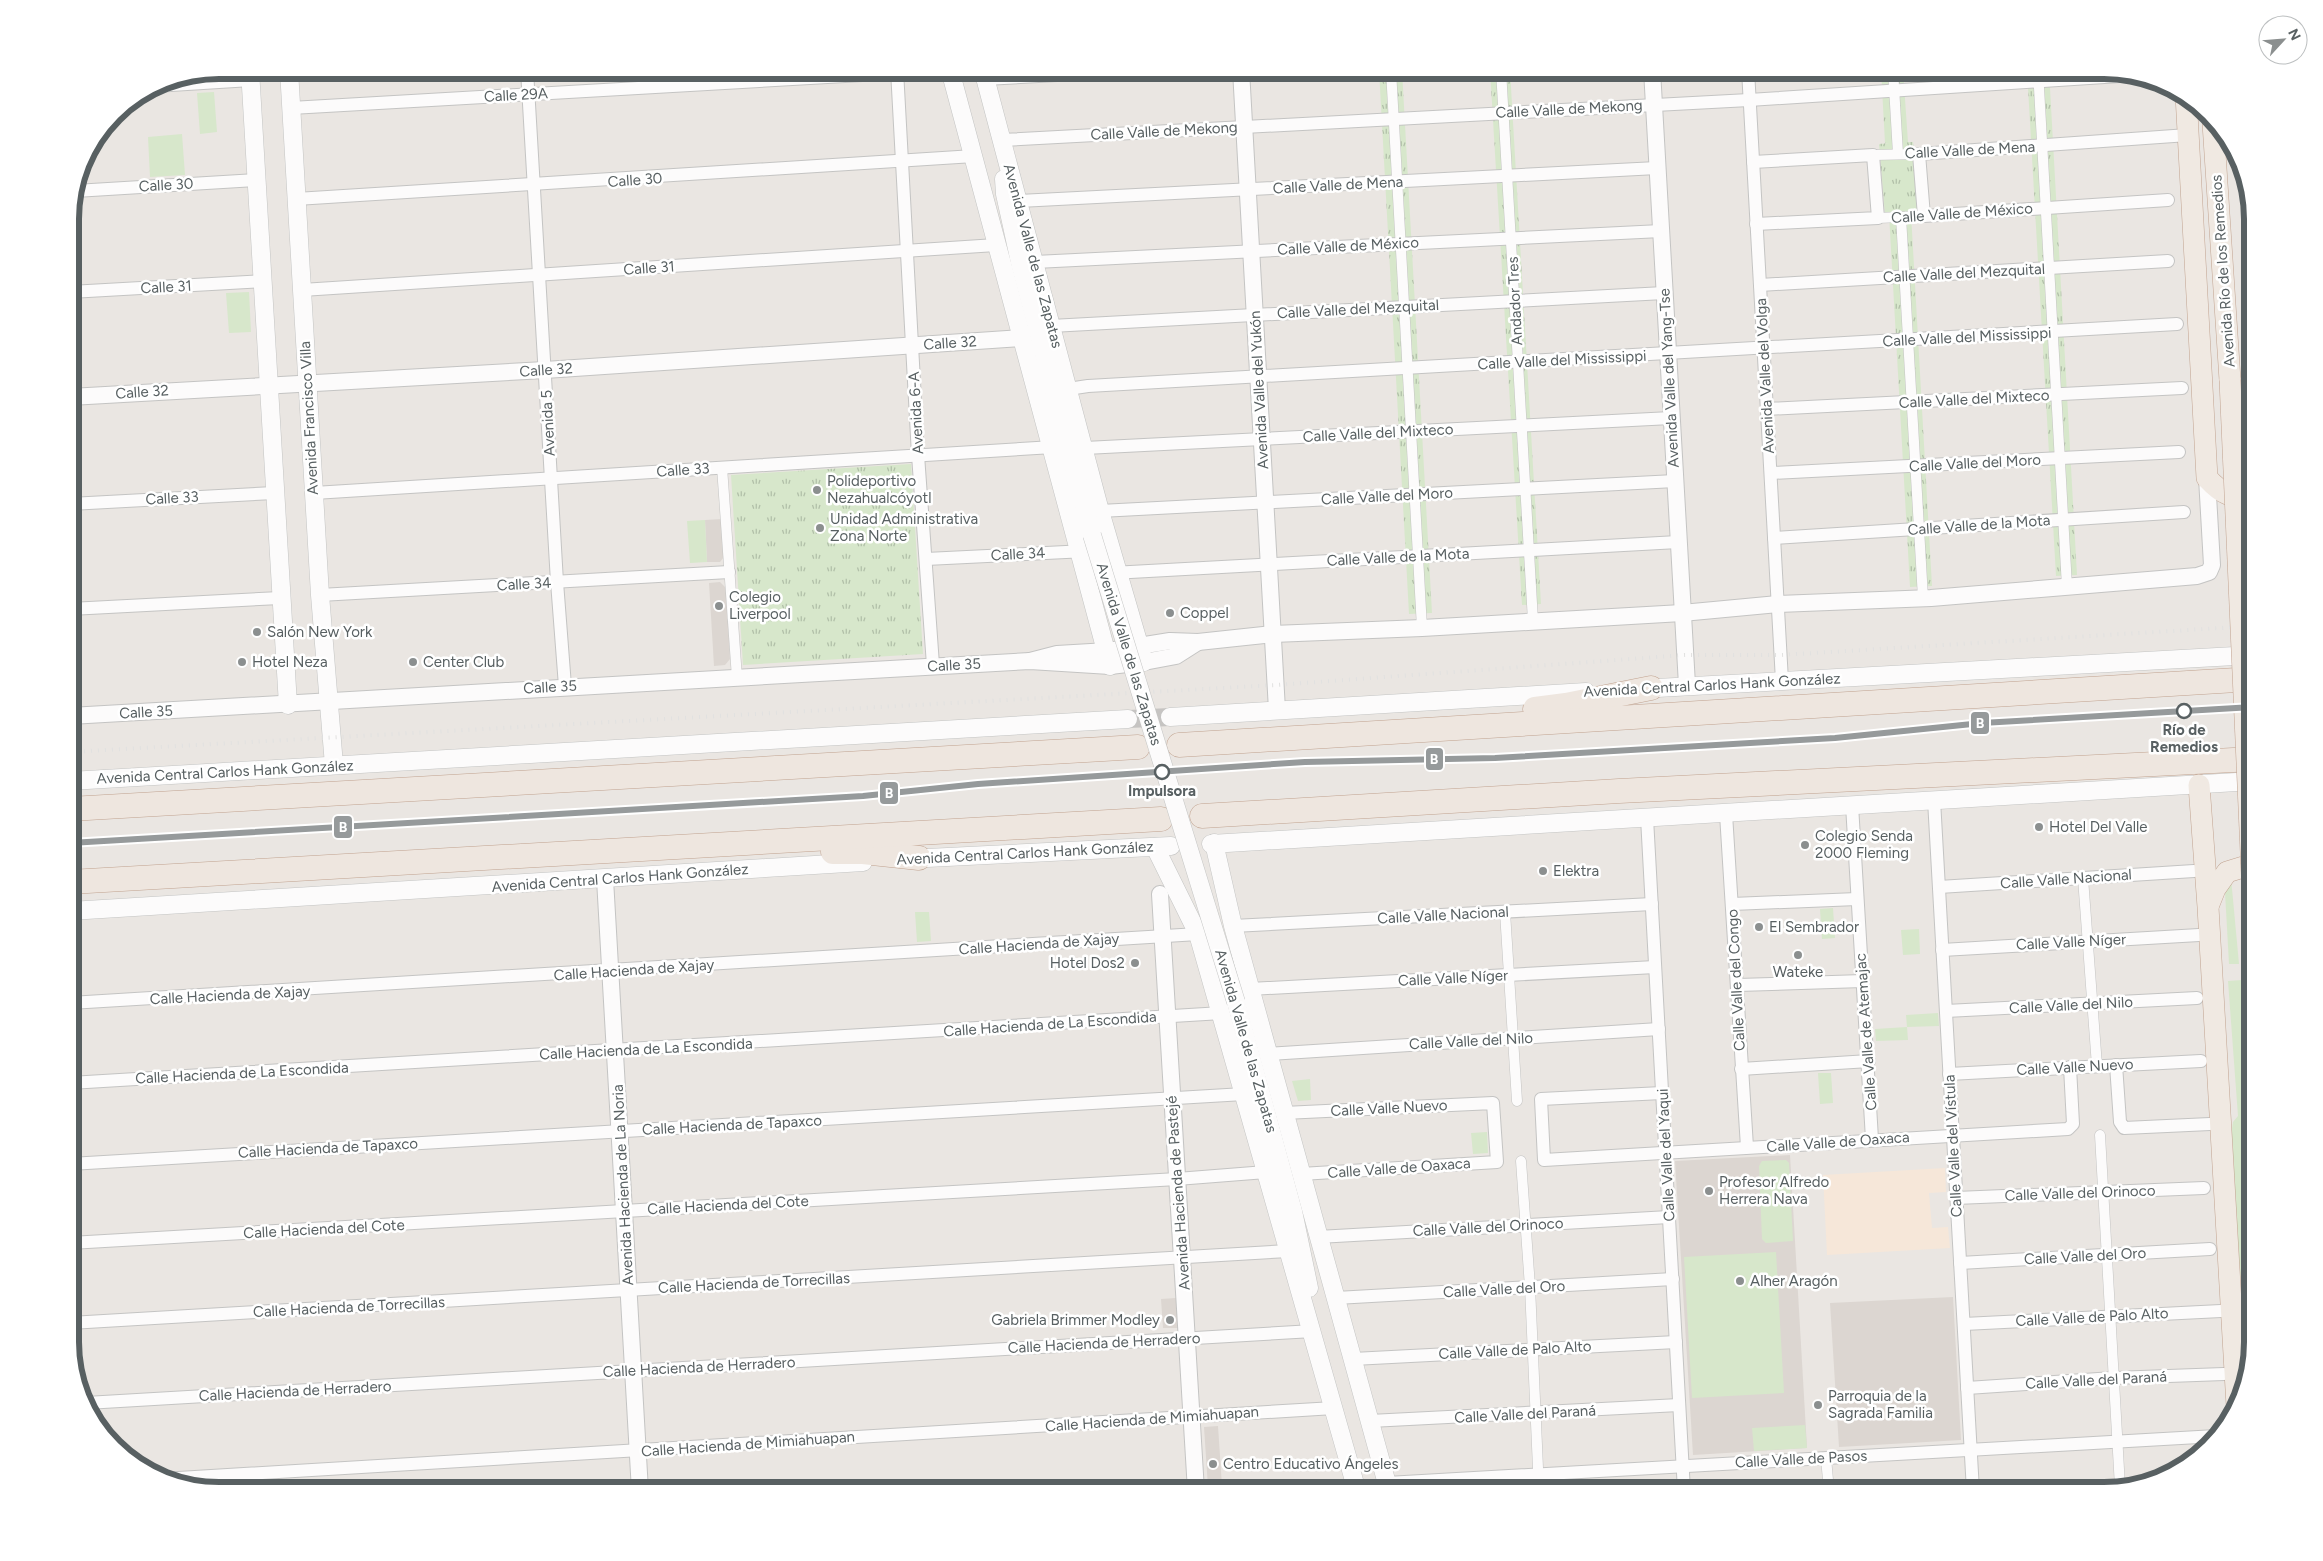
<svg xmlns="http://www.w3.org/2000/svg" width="2323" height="1561" font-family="Figtree,sans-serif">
	<defs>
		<pattern id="park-tufts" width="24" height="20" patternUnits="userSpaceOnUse" patternTransform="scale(1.25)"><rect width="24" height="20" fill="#d7e7cb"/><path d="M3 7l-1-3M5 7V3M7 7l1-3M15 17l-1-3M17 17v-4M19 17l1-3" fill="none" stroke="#b1bfa8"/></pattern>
	</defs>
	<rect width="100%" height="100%" fill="#eae6e2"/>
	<!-- commercial -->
	<path fill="#f6e7d9" d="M1945,1168L1946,1192L1929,1193L1932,1228L1948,1227L1950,1248L1827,1255L1823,1175Z"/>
	<!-- education -->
	<g fill="#dcd6d1">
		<path d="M722,519L724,557L720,562H707L705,520Z"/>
		<path d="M720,582L726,588L730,659L725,665L714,666L709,583Z"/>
		<path d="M1790,1155L1807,1448L1693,1455L1675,1161Z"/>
		<path d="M1953,1297L1961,1440L1839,1447L1830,1303Z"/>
		<path d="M1176,1298L1178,1328H1163L1161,1299Z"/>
		<path d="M1218,1426L1222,1486L1208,1487L1204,1427Z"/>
	</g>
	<!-- green -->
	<g fill="#d7e7cb">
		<path d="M214,92L217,132L200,134L197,93Z"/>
		<path d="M182,134L185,175L150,177L148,137Z"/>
		<path d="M249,292L251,332L229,333L226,293Z"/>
		<path d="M705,520L707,562L690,563L687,521Z"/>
		<path d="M2231,878L2239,964H2229L2225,892Z"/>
		<path d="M1833,908L1835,938L1822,939L1820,909Z"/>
		<path d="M915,912H929L931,941L917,942Z"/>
		<path d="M1919,929L1920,954L1903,955L1901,930Z"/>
		<path d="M2242,980L2249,1113L2242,1292L2228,1154L2233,1122L2238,1116L2228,981Z"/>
		<path d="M1938,1013L1939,1026L1907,1027L1908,1040L1876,1041L1875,1029L1907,1027L1906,1015Z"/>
		<path d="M1818,1073H1831L1833,1103L1820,1104Z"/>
		<path d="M1310,1079L1311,1100L1298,1101L1292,1081Z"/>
		<path d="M1487,1132L1488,1153L1473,1154L1471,1133Z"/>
		<path d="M1786,1160L1789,1163L1793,1241L1766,1243L1762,1239L1759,1166L1762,1161Z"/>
		<path d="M1776,1252L1784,1393L1692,1398L1684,1257Z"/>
		<path d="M1805,1425L1807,1448L1754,1451L1752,1428Z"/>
	</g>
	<!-- park -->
	<g fill="url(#park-tufts)">
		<path d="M1379,70H1402L1432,613L1409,614Z"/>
		<path d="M1490,70H1510L1541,604L1522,605Z"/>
		<path d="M1881,70H1903L1908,142H1913L1921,212L1911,213L1932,586L1910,587L1889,214L1885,215L1879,144L1889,143H1885Z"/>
		<path d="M2027,70H2049L2077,575L2056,576Z"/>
		<path d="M911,464L923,654L743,665L731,475Z"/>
	</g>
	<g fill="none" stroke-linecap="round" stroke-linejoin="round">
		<!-- secondary-tunnel -->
		<path stroke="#c6c4c2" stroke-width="18" stroke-dasharray="18 9" stroke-linecap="butt" d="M1128,719L1170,717"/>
		<defs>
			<g id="pedestrian">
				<path d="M1391,70L1422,628"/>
				<path d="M1501,70L1533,621"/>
				<path d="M1893,70L1898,154"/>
				<path d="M2038,70L2067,587"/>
				<path d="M1873,155L1919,154"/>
				<path d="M1901,217L1923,598"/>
				<path d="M1878,218L1924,216"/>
				<path d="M722,467L737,678"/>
				<path d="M2083,878L2097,1066"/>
				<path d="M1505,912L1517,1101"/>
				<path d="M2100,1135L2120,1487"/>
				<path d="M1521,1161L1530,1287L1539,1491"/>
				<path d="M1826,1458L1829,1491"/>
			</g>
			<g id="minor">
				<path d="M527,70L557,582L565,686"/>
				<path d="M897,70L918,455L933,665"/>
				<path d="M1748,70L1782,681"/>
				<path d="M985,79L1148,70"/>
				<path d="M155,86L251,80"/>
				<path d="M291,108L950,70"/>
				<path d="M1002,140L1749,100L2135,75"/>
				<path d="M1753,162L1873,155L1878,218L1756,224"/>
				<path d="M75,191L257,180"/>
				<path d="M296,199L974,156"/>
				<path d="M2168,200L1924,216L1919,154L2188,135"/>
				<path d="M1019,201L1657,168"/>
				<path d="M1035,262L1661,231"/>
				<path d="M1760,285L2168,261"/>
				<path d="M302,290L996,245"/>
				<path d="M70,292L263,281"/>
				<path d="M1051,326L1664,293"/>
				<path d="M1068,389L1088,386L2177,324"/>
				<path d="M1767,409L2182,388"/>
				<path d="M1085,448L1671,418"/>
				<path d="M1771,473L2179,452"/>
				<path d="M314,493L1053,447"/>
				<path d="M70,504L274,493"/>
				<path d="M1100,511L1675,481"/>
				<path d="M1774,538L2184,512"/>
				<path d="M926,559L1086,551"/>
				<path d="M1112,573L1678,542"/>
				<path d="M320,595L729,572"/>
				<path d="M70,609L280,598"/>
				<path d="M1934,800L1973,1491"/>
				<path d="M1852,805L1872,1139"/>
				<path d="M1726,814L1747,1147"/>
				<path d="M1647,818L1684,1491"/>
				<path d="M1939,887L2194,871"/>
				<path d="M1732,904L1857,899"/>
				<path d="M1233,926L1652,904"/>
				<path d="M1942,950L2199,935"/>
				<path d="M1738,985L1863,981"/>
				<path d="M1250,989L1655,967"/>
				<path d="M70,1003L1198,934"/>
				<path d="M1946,1011L2197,998"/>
				<path d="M1268,1054L1659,1029"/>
				<path d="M2116,1065L2120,1122L2124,1128L2210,1124"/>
				<path d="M1741,1069L1869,1061"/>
				<path d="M1949,1074L2201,1061"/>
				<path d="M70,1083L1222,1013"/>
				<path d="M1662,1093L1541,1099L1544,1160L2068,1129L2073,1124L2070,1067"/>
				<path d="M1284,1113L1493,1103L1497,1162L1301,1174"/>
				<path d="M70,1164L1244,1094"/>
				<path d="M1956,1198L2204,1188"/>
				<path d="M1318,1237L1669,1217"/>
				<path d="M70,1243L1177,1179L1266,1172"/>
				<path d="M1960,1263L2210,1249"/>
				<path d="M1336,1298L1673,1279"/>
				<path d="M70,1323L1288,1251"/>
				<path d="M1964,1324L2221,1311"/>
				<path d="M1353,1359L1676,1342"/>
				<path d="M1967,1388L2113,1378L2224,1374"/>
				<path d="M86,1403L1313,1331"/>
				<path d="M1370,1421L1679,1405"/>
				<path d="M162,1479L1334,1408"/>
				<path d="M1387,1483L2216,1436"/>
				<path d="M1292,1491L1356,1487"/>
			</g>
			<g id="tertiary">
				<path d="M1241,70L1277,710"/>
				<path d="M1652,70L1687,685"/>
				<path d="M70,397L545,370L1021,338"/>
				<path d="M1030,661L1057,654L1108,651L1170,641L1198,642L1273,634L1422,628L1682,613L1778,604L1931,598L2197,576L2209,572L2212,565L2207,478"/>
				<path d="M70,716L1030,661L1110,666L1144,662L1176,656L1198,642"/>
				<path d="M605,879L640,1491"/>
				<path d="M1160,894L1196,1491"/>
				<path d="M70,1329L72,1356"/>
			</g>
			<g id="secondary">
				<path d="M250,70L288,705"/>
				<path d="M289,70L320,595L334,765"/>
				<path d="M950,70L1110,666"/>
				<path d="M983,70L1100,511L1144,662"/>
				<path d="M1004,179L1005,194L1021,267L1092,535"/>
				<path d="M1639,689L2253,655"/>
				<path d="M1170,717L1586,692"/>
				<path d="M70,781L1128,719"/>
				<path d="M1214,843L1233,926L1389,1491"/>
				<path d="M1211,844L2253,781"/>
				<path d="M1155,847L1198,934L1357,1491"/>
				<path d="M907,859L1171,846"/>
				<path d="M70,911L863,862"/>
				<path d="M1236,1002L1293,1211L1309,1288"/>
			</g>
			<g id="trunk">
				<path d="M2186,95L2207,478C2220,492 2233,502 2253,492"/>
				<path d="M2213,123L2230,380"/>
				<path d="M2199,785L2208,907L2237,1406"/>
				<path d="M2209,904L2215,889L2227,872L2253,864"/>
				<path d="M2252,1349L2253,1294"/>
			</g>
			<g id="motorway">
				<path d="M1535,709L1566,705L1651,688"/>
				<path d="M1179,745L2253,679"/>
				<path d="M70,809L1138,747"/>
				<path d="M1202,816L1619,791L2253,759"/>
				<path d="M833,852H863L919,858"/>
				<path d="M70,882L1161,819"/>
			</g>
		</defs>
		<!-- pedestrian casing -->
		<use href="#pedestrian" stroke="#c4c4c3" stroke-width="11"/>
		<!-- minor casing -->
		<use href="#minor" stroke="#c4c4c3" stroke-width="14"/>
		<!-- tertiary casing -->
		<use href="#tertiary" stroke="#c4c4c3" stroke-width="18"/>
		<!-- secondary casing -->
		<use href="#secondary" stroke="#c3c4c3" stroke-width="19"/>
		<!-- trunk casing -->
		<use href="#trunk" stroke="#c1a390" stroke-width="22"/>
		<!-- motorway casing -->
		<use href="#motorway" stroke="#c1a390" stroke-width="25"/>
		<!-- pedestrian -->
		<use href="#pedestrian" stroke="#fcfbfb" stroke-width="10"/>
		<!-- minor -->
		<use href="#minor" stroke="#fcfbfb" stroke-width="12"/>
		<!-- tertiary -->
		<use href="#tertiary" stroke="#fcfbfb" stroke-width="16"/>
		<!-- secondary -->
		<use href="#secondary" stroke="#fcfbfb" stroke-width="18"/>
		<!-- trunk -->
		<use href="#trunk" stroke="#f0e9e2" stroke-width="21"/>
		<!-- motorway -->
		<use href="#motorway" stroke="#eee6df" stroke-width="24"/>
		<!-- rail -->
		<path stroke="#e1e1e0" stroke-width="4" stroke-dasharray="1 6" stroke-linecap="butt" d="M70,752L1276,685L1685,655H1781L2253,626"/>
		<defs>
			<path id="secondary-bridge" d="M1092,535L1236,1002"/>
			<path id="trunk-bridge" d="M2230,380L2253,897"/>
		</defs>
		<!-- secondary-bridge casing -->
		<use href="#secondary-bridge" stroke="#c3c4c3" stroke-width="19" stroke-linecap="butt"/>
		<!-- trunk-bridge casing -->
		<use href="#trunk-bridge" stroke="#c1a390" stroke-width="22" stroke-linecap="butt"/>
		<!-- secondary-bridge -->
		<use href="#secondary-bridge" stroke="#fcfbfb" stroke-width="18"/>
		<!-- trunk-bridge -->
		<use href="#trunk-bridge" stroke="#f0e9e2" stroke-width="21"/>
		<defs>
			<path id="metro-1" d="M70,843L863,796L978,784L1305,762L1495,758L1835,738L1982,723L2253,707"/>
		</defs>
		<!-- metro-1 casing -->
		<use href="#metro-1" stroke="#fff" stroke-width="10"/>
		<!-- metro-1 -->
		<use href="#metro-1" stroke="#969a9b" stroke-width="6"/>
	</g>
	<!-- markers -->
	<g fill="#8b8f8f" stroke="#fff" stroke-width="2">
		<circle cx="817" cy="490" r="5"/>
		<circle cx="820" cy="528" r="5"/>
		<circle cx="719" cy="606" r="5"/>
		<circle cx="1170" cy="613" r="5"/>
		<circle cx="257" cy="632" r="5"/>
		<circle cx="242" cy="662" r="5"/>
		<circle cx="413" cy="662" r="5"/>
		<circle cx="2039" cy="827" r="5"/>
		<circle cx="1805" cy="845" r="5"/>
		<circle cx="1543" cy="871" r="5"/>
		<circle cx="1759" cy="927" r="5"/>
		<circle cx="1798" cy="955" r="5"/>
		<circle cx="1135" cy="963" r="5"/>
		<circle cx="1709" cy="1191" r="5"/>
		<circle cx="1740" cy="1281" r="5"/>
		<circle cx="1170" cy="1320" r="5"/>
		<circle cx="1818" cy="1405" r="5"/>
		<circle cx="1213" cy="1464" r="5"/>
	</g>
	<g fill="#fff" stroke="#586062" stroke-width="2.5">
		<circle cx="2184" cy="711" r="7"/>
		<circle cx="1162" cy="772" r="7"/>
	</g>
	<g text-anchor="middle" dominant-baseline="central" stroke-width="5" stroke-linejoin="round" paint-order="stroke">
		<!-- street labels -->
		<g font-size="15" fill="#586062" stroke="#fff">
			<text transform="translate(516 95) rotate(-3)">Calle 29A</text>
			<text transform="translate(1569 109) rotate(-3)">Calle Valle de Mekong</text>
			<text transform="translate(1164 131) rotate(-3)">Calle Valle de Mekong</text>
			<text transform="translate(1970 150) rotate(-3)">Calle Valle de Mena</text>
			<text transform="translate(635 180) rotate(-4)">Calle 30</text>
			<text transform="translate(166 185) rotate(-3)">Calle 30</text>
			<text transform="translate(1338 185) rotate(-3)">Calle Valle de Mena</text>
			<text transform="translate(1962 213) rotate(-4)">Calle Valle de México</text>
			<text transform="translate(1348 246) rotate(-3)">Calle Valle de México</text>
			<text transform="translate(1033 256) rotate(75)">Avenida Valle de las Zapatas</text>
			<text transform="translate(649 268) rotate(-4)">Calle 31</text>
			<text transform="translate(2223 271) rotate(-94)">Avenida Río de los Remedios</text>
			<text transform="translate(1964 273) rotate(-3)">Calle Valle del Mezquital</text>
			<text transform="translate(166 287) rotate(-3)">Calle 31</text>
			<text transform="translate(1515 301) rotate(-93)">Andador Tres</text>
			<text transform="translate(1358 309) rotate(-3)">Calle Valle del Mezquital</text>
			<text transform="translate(1967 337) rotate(-3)">Calle Valle del Mississippi</text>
			<text transform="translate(950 343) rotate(-4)">Calle 32</text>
			<text transform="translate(1562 360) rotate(-3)">Calle Valle del Mississippi</text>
			<text transform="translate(546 370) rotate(-4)">Calle 32</text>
			<text transform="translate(1765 376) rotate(-93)">Avenida Valle del Volga</text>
			<text transform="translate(1669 378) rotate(-93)">Avenida Valle del Yang-Tse</text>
			<text transform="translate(1259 390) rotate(-93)">Avenida Valle del Yukón</text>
			<text transform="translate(142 392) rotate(-4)">Calle 32</text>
			<text transform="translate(1974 399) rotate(-3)">Calle Valle del Mixteco</text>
			<text transform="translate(916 413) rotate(-93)">Avenida 6-A</text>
			<text transform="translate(309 418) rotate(-93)">Avenida Francisco Villa</text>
			<text transform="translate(548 423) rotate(-93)">Avenida 5</text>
			<text transform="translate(1378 433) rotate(-3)">Calle Valle del Mixteco</text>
			<text transform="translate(1975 463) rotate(-3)">Calle Valle del Moro</text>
			<text transform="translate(683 470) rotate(-4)">Calle 33</text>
			<text transform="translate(1387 496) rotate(-3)">Calle Valle del Moro</text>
			<text transform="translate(172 498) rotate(-3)">Calle 33</text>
			<text transform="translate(1979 525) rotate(-4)">Calle Valle de la Mota</text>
			<text transform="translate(1018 554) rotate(-3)">Calle 34</text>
			<text transform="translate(1398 557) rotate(-3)">Calle Valle de la Mota</text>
			<text transform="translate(524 584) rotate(-3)">Calle 34</text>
			<text transform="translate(1129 654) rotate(73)">Avenida Valle de las Zapatas</text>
			<text transform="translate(954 665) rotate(-3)">Calle 35</text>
			<text transform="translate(1712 685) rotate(-3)">Avenida Central Carlos Hank González</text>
			<text transform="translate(550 687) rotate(-3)">Calle 35</text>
			<text transform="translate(146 712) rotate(-3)">Calle 35</text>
			<text transform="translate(225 772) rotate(-3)">Avenida Central Carlos Hank González</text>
			<text transform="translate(1025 853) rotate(-3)">Avenida Central Carlos Hank González</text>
			<text transform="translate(620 878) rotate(-4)">Avenida Central Carlos Hank González</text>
			<text transform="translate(2066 879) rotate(-4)">Calle Valle Nacional</text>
			<text transform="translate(1443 915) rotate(-3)">Calle Valle Nacional</text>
			<text transform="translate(2071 942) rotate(-3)">Calle Valle Níger</text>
			<text transform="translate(1039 944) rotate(-4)">Calle Hacienda de Xajay</text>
			<text transform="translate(634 970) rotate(-4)">Calle Hacienda de Xajay</text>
			<text transform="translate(1453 978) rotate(-3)">Calle Valle Níger</text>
			<text transform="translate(1736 980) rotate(-93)">Calle Valle del Congo</text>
			<text transform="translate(230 995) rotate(-3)">Calle Hacienda de Xajay</text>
			<text transform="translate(2071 1005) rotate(-3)">Calle Valle del Nilo</text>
			<text transform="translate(1050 1024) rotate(-4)">Calle Hacienda de La Escondida</text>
			<text transform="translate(1866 1032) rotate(-94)">Calle Valle de Atemajac</text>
			<text transform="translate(1246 1041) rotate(74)">Avenida Valle de las Zapatas</text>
			<text transform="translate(1471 1041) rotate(-3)">Calle Valle del Nilo</text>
			<text transform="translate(646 1049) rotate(-3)">Calle Hacienda de La Escondida</text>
			<text transform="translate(2075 1067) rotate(-3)">Calle Valle Nuevo</text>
			<text transform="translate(242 1073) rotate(-3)">Calle Hacienda de La Escondida</text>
			<text transform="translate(1389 1108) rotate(-3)">Calle Valle Nuevo</text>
			<text transform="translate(732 1125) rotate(-3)">Calle Hacienda de Tapaxco</text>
			<text transform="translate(1838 1142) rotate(-4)">Calle Valle de Oaxaca</text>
			<text transform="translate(1953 1146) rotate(-93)">Calle Valle del Vístula</text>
			<text transform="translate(328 1148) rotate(-3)">Calle Hacienda de Tapaxco</text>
			<text transform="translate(1666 1155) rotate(-93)">Calle Valle del Yaqui</text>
			<text transform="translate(1399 1168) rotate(-4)">Calle Valle de Oaxaca</text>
			<text transform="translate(623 1185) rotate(-93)">Avenida Hacienda de La Noria</text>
			<text transform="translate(1178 1193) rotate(-94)">Avenida Hacienda de Pastejé</text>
			<text transform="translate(2080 1193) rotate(-2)">Calle Valle del Orinoco</text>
			<text transform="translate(728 1205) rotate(-3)">Calle Hacienda del Cote</text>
			<text transform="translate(1488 1227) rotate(-3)">Calle Valle del Orinoco</text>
			<text transform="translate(324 1229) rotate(-3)">Calle Hacienda del Cote</text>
			<text transform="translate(2085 1256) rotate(-3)">Calle Valle del Oro</text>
			<text transform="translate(754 1283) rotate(-3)">Calle Hacienda de Torrecillas</text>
			<text transform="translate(1504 1289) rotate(-3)">Calle Valle del Oro</text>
			<text transform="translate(349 1307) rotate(-3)">Calle Hacienda de Torrecillas</text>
			<text transform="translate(2092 1317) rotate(-3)">Calle Valle de Palo Alto</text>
			<text transform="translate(1104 1343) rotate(-3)">Calle Hacienda de Herradero</text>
			<text transform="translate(1515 1350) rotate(-3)">Calle Valle de Palo Alto</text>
			<text transform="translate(699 1367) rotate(-3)">Calle Hacienda de Herradero</text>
			<text transform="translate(2096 1380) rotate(-3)">Calle Valle del Paraná</text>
			<text transform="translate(295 1391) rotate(-3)">Calle Hacienda de Herradero</text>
			<text transform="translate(1525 1414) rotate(-3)">Calle Valle del Paraná</text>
			<text transform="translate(1152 1419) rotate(-4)">Calle Hacienda de Mimiahuapan</text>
			<text transform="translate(748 1444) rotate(-4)">Calle Hacienda de Mimiahuapan</text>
			<text transform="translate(1801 1459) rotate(-3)">Calle Valle de Pasos</text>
		</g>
		<!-- poi labels -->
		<g font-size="15" fill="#586062" stroke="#fff" text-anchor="start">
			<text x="827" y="481">Polideportivo<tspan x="827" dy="17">Nezahualcóyotl</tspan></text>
			<text x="830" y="519">Unidad Administrativa<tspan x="830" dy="17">Zona Norte</tspan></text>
			<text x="729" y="597">Colegio<tspan x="729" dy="17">Liverpool</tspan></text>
			<text x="1180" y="613">Coppel</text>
			<text x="267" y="632">Salón New York</text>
			<text x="252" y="662">Hotel Neza</text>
			<text x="423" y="662">Center Club</text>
			<text x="2049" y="827">Hotel Del Valle</text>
			<text x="1815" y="836">Colegio Senda<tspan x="1815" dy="17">2000 Fleming</tspan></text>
			<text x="1553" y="871">Elektra</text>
			<text x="1769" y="927">El Sembrador</text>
			<text x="1125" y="963" text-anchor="end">Hotel Dos2</text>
			<text x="1798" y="972" text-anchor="middle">Wateke</text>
			<text x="1719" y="1182">Profesor Alfredo<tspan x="1719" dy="17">Herrera Nava</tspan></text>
			<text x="1750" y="1281">Alher Aragón</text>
			<text x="1160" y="1320" text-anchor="end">Gabriela Brimmer Modley</text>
			<text x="1828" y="1396">Parroquia de la<tspan x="1828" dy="17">Sagrada Familia</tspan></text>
			<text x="1223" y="1464">Centro Educativo Ángeles</text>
		</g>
		<!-- stop labels -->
		<g font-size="15" font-weight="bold" fill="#586062" stroke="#fff">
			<text x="2184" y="730">Río de<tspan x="2184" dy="17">Remedios</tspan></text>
			<text x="1162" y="791">Impulsora</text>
		</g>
	</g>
	<!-- crop -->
	<path d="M0 0H2323V1561H0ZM219 79H2104A140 140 0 0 1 2244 219V1342A140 140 0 0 1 2104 1482H219A140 140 0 0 1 79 1342V219A140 140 0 0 1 219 79Z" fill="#fff" fill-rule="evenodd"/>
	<path fill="none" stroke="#586062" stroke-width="6" d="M219 79H2104A140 140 0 0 1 2244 219V1342A140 140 0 0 1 2104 1482H219A140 140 0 0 1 79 1342V219A140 140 0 0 1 219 79Z"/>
	<g stroke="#fff" stroke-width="2">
		<rect x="1970" y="711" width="20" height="24" rx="5" fill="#969a9b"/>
		<rect x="1425" y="747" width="19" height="24" rx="5" fill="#969a9b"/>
		<rect x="879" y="781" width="20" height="24" rx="5" fill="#969a9b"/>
		<rect x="333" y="815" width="20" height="24" rx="5" fill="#969a9b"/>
	</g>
	<g font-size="14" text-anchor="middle" font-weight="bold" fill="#fff">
		<text x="1980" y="728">B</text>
		<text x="1434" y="764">B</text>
		<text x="889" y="798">B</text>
		<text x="343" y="832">B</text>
	</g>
	<!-- north arrow -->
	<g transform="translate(2283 40) rotate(64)"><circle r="24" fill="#ffffff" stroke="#bcbfc0"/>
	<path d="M0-4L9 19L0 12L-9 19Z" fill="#8b8f8f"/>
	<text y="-8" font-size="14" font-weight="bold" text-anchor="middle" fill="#586062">N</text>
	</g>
</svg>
